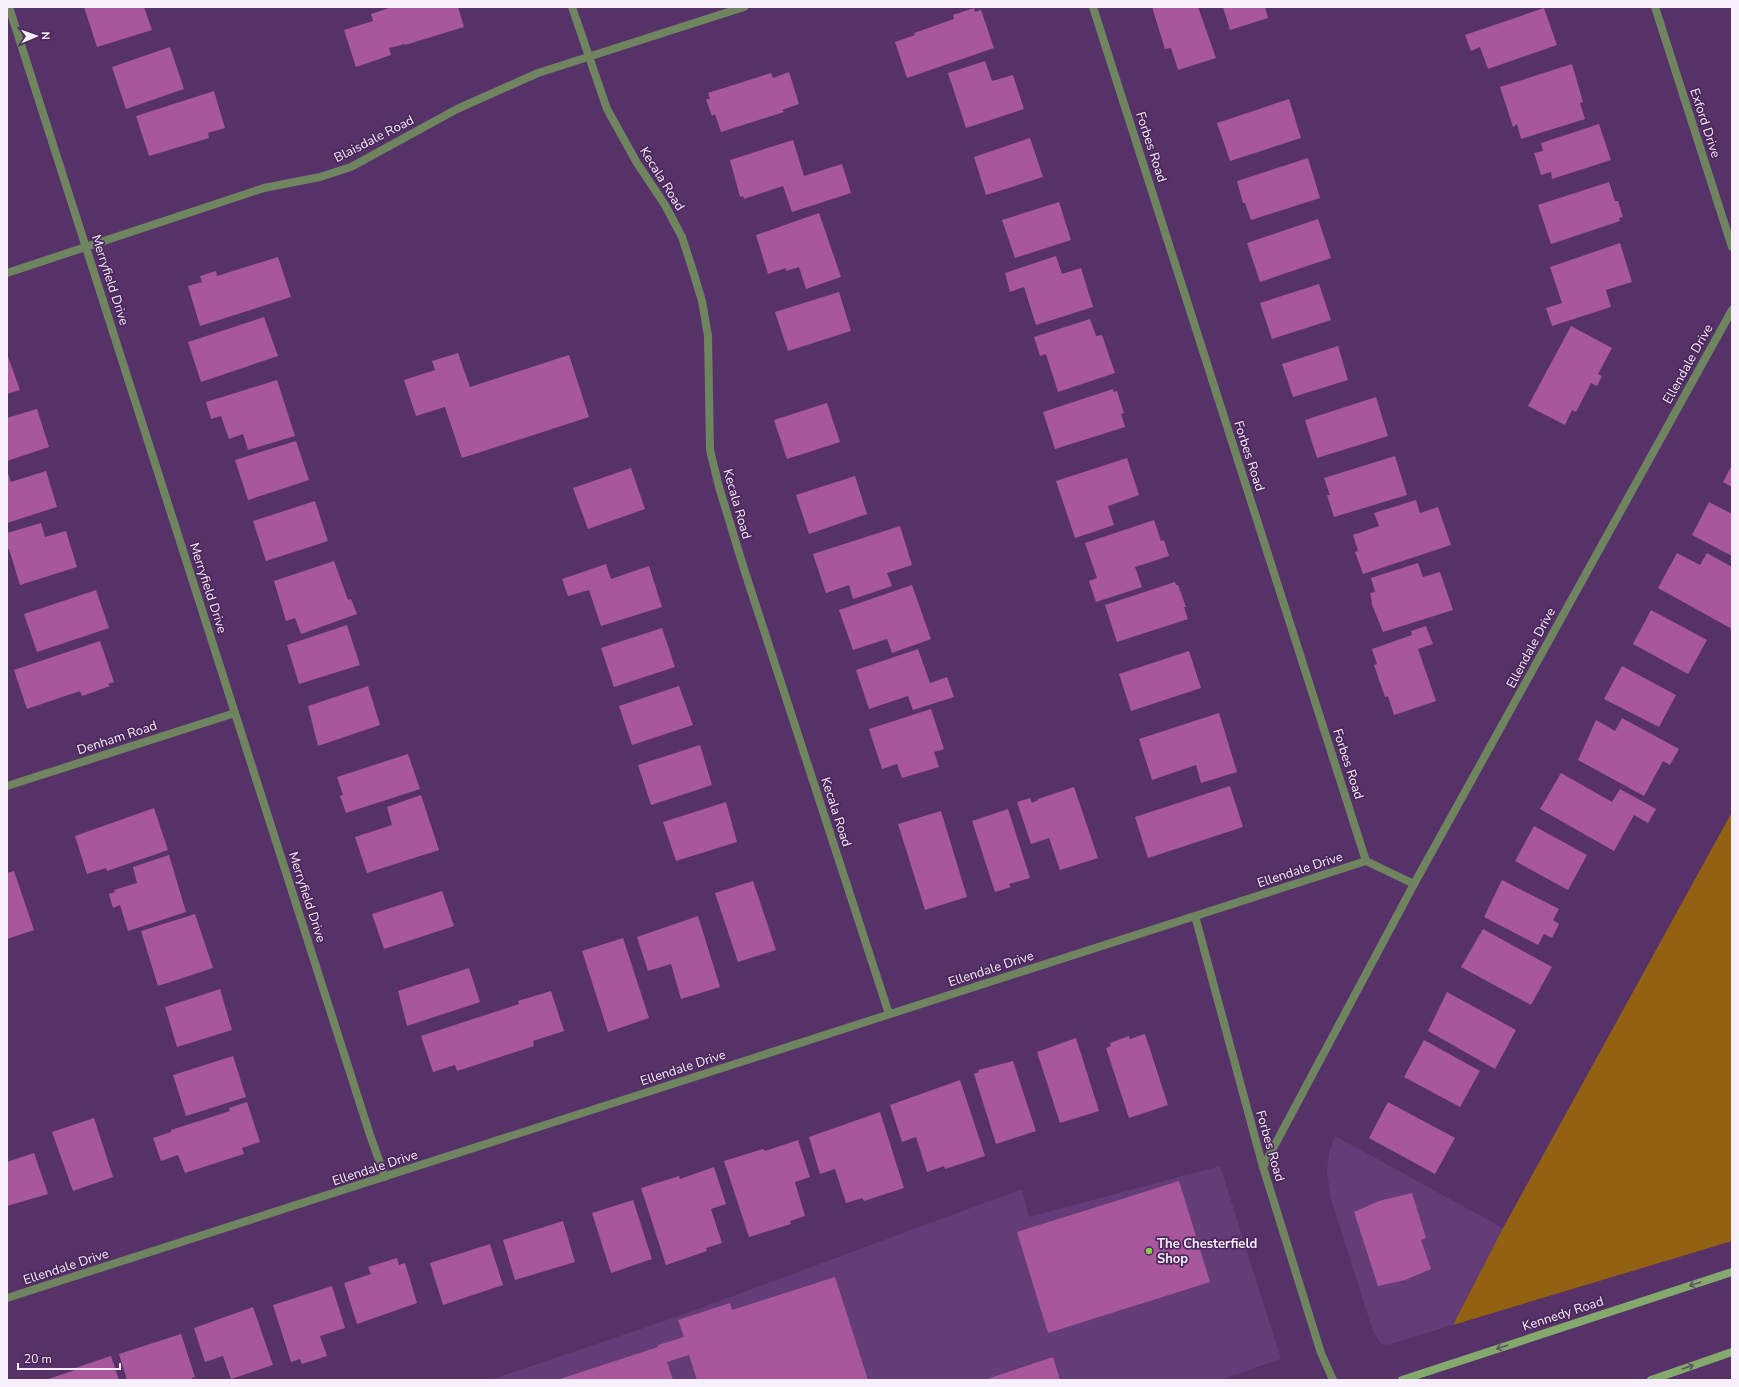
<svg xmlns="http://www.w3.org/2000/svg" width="1739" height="1387" font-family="'Nunito Sans',sans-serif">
	<rect width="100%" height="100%" fill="#563268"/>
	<!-- built -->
	<g fill="#643d78">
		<path d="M1335,1136L1503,1228L1453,1325L1387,1345L1380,1343L1372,1328L1331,1199L1327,1171L1329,1153Z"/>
		<path d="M1220,1166L1281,1359L1220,1380H490L679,1316L1022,1189L1029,1217Z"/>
	</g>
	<!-- green -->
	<path fill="#926212" d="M1732,812V1241L1453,1325L1503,1228Z"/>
	<!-- building -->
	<g fill="#a9579c">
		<path d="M84,7H144L152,30L97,47Z"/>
		<path d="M392,7H458L464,27L405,45V44L389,48L391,55L356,67L344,30L373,21L371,14Z"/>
		<path d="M1152,7H1198L1216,58L1178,70L1171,48L1165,49Z"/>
		<path d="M1223,7H1265L1268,18L1230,30Z"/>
		<path d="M974,8L975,12L981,10L994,48L907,78L895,42L915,35L914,33L954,19L953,15Z"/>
		<path d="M1544,8L1557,45L1488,69L1480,47L1471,51L1465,35Z"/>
		<path d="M170,47L184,89L126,109L112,67Z"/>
		<path d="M985,61L992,81L1013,75L1024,109L966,128L948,73Z"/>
		<path d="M1572,64L1583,102L1580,103L1585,119L1521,139L1517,124L1513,127L1500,87Z"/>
		<path d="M789,72L799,104L782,110L784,112L721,132L715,114L712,116L706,99H710L708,93L771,73L773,78Z"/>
		<path d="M214,91L225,128L208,133L209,138L149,156L136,116Z"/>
		<path d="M1289,99L1301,138L1230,161L1217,123Z"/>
		<path d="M1599,124L1611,160L1552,179L1551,172L1541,175L1534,153L1543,151L1541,143Z"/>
		<path d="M1030,138L1043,177L986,195L974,157Z"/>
		<path d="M793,140L804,176L842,164L851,193L792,212L783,186L744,199L743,196L740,197L730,160Z"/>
		<path d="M1308,158L1320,198L1251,220L1245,203H1243L1237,181Z"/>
		<path d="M1609,182L1615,201H1618L1623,217L1619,218L1620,221L1551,244L1538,205Z"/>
		<path d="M1059,202L1071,240L1015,258L1002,220Z"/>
		<path d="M819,213L841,277L806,289L799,267L786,271V268L768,274L756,235Z"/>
		<path d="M1318,219L1331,258L1260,282L1247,243Z"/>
		<path d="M1620,243L1632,282L1606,290L1611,307L1552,326L1546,308L1562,303L1550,267Z"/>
		<path d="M1056,256L1062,274L1081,268L1093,307L1036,325L1024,287L1010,292L1005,273Z"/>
		<path d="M278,257L291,297L200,326L188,286L202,282L200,276L216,271L217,276Z"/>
		<path d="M1319,284L1331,320L1272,339L1260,303Z"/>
		<path d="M839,292L851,331L788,351L775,312Z"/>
		<path d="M264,317L278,356L201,382L188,342Z"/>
		<path d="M1090,319L1096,336L1102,335L1115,373L1058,392L1046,354L1040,356L1034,337Z"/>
		<path d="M1571,326L1612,348L1598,374L1602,376L1597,386L1591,383L1576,412L1572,410L1565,425L1528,406Z"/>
		<path d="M1338,346L1348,380L1293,397L1282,364Z"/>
		<path d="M458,353L470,387L569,355L589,417L462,458L445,407L416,416L404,380L435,370L432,361Z"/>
		<path d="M7,354L20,390L7,394Z"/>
		<path d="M277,380L295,436L248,450L243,434L229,439L221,416L211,419L206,402Z"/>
		<path d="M1113,389L1114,392L1117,391L1124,413L1121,414L1125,427L1055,449L1043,412Z"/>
		<path d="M1376,397L1388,436L1317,458L1305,420Z"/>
		<path d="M827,403L840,442L787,459L774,420Z"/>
		<path d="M37,409L49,447L7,461V418Z"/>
		<path d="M296,441L309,480L248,500L235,460Z"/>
		<path d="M1395,456L1407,495L1334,517L1327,495H1330L1324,478Z"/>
		<path d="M1127,458L1139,495L1108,506L1114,525L1075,538L1056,481Z"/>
		<path d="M1732,465V487L1723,482Z"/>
		<path d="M631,468L645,509L588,529L573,488Z"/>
		<path d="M7,471L11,482L46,471L57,507L7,523Z"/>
		<path d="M855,476L867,514L809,534L796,495Z"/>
		<path d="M1416,500L1420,513L1438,507L1451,545L1363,574L1355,552L1358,551L1353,535L1379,526L1374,513Z"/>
		<path d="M315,501L328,541L266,561L253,521Z"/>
		<path d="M1709,502L1732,514V556L1692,535Z"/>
		<path d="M1154,520L1161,541L1164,540L1169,556L1135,567L1142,587L1096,602L1089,581L1097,578L1085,543Z"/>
		<path d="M41,523L45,537L66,531L77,567L20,585L9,549H7V533Z"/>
		<path d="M900,526L912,565L887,573L892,586L853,599L849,585L826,593L813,554Z"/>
		<path d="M1677,553L1700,565L1707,553L1732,567V629L1658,588Z"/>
		<path d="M334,561L348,600L351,599L357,614L301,634L295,618L286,621L274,581Z"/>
		<path d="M1418,563L1423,577L1440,572L1453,610L1383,632L1371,602H1372L1370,593L1375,592L1371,578Z"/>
		<path d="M606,564L611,579L649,566L662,607L601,626L589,590L568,596L562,579Z"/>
		<path d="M1175,582L1176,585H1178L1186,607H1184L1188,619L1117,642L1105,605Z"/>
		<path d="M912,585L931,639L892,653L887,639L853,650L839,610Z"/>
		<path d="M96,590L109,628L37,652L24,614Z"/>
		<path d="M1651,610L1707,640L1688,674L1633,644Z"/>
		<path d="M347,625L360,665L299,684L287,645Z"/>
		<path d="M1426,626L1433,644L1418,649L1436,701L1394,715L1388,696L1385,697L1374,665L1377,664L1372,649L1412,635L1411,631Z"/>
		<path d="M662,628L675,667L614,687L601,648Z"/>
		<path d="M100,641L114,682L108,684L110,686L82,696L80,691L27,709L14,670Z"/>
		<path d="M918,649L930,683L947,677L954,697L913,710L908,696L869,709L856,670Z"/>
		<path d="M1189,651L1201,688L1131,711L1119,674Z"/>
		<path d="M1622,666L1676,695L1659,727L1604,699Z"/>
		<path d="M368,686L380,725L318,746L308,706Z"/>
		<path d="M679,686L693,725L632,745L619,706Z"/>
		<path d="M931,709L944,749L934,752L939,767L902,778L897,764L882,769L869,729Z"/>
		<path d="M1219,713L1237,772L1201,783L1196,765L1152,780L1139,739Z"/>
		<path d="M1622,718L1679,749L1670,765L1663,761L1644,796L1578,760L1596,720L1615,731Z"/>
		<path d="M700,745L712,785L651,805L638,765Z"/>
		<path d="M408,754L420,789L346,813L340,796L343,795L337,777Z"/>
		<path d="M1561,773L1612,802L1620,789L1656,809L1648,823L1634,815L1614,851L1540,809Z"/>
		<path d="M1230,786L1243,827L1148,858L1135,817Z"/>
		<path d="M1074,787L1098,858L1060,870L1049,838L1031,844L1017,802L1030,798L1032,803L1038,800V799Z"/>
		<path d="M421,795L439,850L367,873L355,837L392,825L387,807Z"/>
		<path d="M726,802L737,842L676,861L663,822Z"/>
		<path d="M154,808L168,850L107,871L106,868L87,874L75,836Z"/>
		<path d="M1008,809L1030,878L1009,884L1011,887L995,892L972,821Z"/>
		<path d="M941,811L967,897L925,910L898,824Z"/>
		<path d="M1534,826L1587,855L1568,890L1515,861Z"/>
		<path d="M169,855L186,912L128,931L120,905L113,908L109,894L115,892L114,890L137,883L133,867Z"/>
		<path d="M14,871L34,930L7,939V873Z"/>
		<path d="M1502,880L1559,909L1553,920L1559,924L1552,938L1544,934L1538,945L1484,917Z"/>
		<path d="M753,881L776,950L738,962L715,893Z"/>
		<path d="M442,891L454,926L384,949L372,914Z"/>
		<path d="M195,914L213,968L158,986L141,931Z"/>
		<path d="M698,916L720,987L681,999L671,964L648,971L637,937Z"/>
		<path d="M1483,929L1552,967L1531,1005L1461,967Z"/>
		<path d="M623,938L649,1018L608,1032L582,951Z"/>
		<path d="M469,968L480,1002L407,1026L398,991Z"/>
		<path d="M220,989L232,1030L177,1047L165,1007Z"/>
		<path d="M551,991L564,1031L533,1041L534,1046L457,1071L455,1065L433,1072L421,1036L519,1004L518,1001Z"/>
		<path d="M1447,992L1516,1030L1495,1069L1428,1031Z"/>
		<path d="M1145,1034L1168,1105L1129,1118L1106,1048L1111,1046L1110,1043L1129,1036L1130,1039Z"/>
		<path d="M1076,1038L1099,1111L1060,1123L1037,1052Z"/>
		<path d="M1424,1040L1480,1071L1460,1107L1404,1077Z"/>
		<path d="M233,1056L246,1097L186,1116L173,1075Z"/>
		<path d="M1013,1061L1036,1131L996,1144L974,1074L979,1072L978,1070Z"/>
		<path d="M960,1080L985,1156L945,1169L944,1166L927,1172L916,1137L902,1142L890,1105Z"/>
		<path d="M247,1102L260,1142L242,1148L244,1154L185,1173L178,1155L161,1161L153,1138L171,1132V1130L230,1111L229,1108Z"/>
		<path d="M1388,1102L1455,1138L1435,1174L1369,1138Z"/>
		<path d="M880,1112L904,1188L864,1201L862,1198L846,1203L835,1169L820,1174L809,1137Z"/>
		<path d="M94,1118L113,1177L73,1191L52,1132Z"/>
		<path d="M798,1140L810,1177L795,1182L805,1216L790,1221L791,1224L749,1237L724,1161L763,1149L765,1151Z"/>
		<path d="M34,1153L48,1194L7,1206V1162Z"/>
		<path d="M714,1167L726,1204L711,1209L722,1243L706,1248L707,1251L666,1265L641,1188L679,1176L680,1179Z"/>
		<path d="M1179,1181L1210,1282L1048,1333L1017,1232Z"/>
		<path d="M1412,1193L1426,1238L1421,1240L1431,1269L1405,1280L1378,1286L1354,1212L1379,1201Z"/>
		<path d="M633,1200L652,1259L611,1273L592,1213Z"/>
		<path d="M563,1221L575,1262L515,1280L503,1240Z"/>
		<path d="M490,1244L503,1285L443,1305L430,1263Z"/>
		<path d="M397,1258L399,1265L405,1263L417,1303L357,1324L344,1283L371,1274L368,1267Z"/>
		<path d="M835,1277L868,1380H697L689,1355L667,1362L673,1380H557L658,1347V1345L684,1337L678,1320L730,1303L732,1310Z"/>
		<path d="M332,1286L345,1328L320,1336L327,1356L302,1364L300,1359L291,1362L273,1305Z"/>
		<path d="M253,1307L273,1365L231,1379L223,1356L205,1362L194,1328Z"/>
		<path d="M181,1334L195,1377L192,1378V1380H127L119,1354Z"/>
		<path d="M111,1356L119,1380H49L48,1379L75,1370V1368Z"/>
		<path d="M1053,1357L1060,1380H984Z"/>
	</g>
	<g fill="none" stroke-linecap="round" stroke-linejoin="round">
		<!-- street -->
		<g stroke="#6e855f" stroke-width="8">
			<path d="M9,7L370,1135L385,1177"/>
			<path d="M572,7L607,109L637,163L665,205L682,237L693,271L702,301L708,336L710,450L719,487L744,569L889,1014"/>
			<path d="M1093,7L1366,861L1414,884"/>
			<path d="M1655,7L1732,247"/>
			<path d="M7,273L264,188L320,177L351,167L457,109L538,73L744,7"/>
			<path d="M7,786L235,713"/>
			<path d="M1195,916L1263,1167L1321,1353L1333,1380"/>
			<path d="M1263,1167L1414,884L1732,310"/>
			<path d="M7,1298L1366,861"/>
		</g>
		<!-- secondary -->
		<g stroke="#84a96c" stroke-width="8">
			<path d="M1402,1380L1732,1272"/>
			<path d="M1651,1380L1732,1352"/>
		</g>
	</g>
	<!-- one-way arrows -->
	<defs><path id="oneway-shaft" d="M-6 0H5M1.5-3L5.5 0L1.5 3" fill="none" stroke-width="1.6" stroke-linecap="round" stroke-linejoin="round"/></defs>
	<g stroke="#5f5462">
		<use href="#oneway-shaft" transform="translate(1695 1284) rotate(162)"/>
		<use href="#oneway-shaft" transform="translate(1502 1347) rotate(162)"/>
		<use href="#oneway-shaft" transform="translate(1688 1367) rotate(-19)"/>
	</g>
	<!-- markers -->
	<circle fill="#86cf4b" stroke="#4b275c" stroke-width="1.5" cx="1149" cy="1251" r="4"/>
	<g text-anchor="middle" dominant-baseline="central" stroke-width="3.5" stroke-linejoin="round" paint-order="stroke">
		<!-- street labels -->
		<g font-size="13" fill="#f7effc" stroke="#4b275c">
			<text transform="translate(1705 123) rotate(72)">Exford Drive</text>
			<text transform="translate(374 139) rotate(-27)">Blaisdale Road</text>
			<text transform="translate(1151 147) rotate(72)">Forbes Road</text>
			<text transform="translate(662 179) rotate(58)">Kecala Road</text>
			<text transform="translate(110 280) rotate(72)">Merryfield Drive</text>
			<text transform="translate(1688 364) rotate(-61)">Ellendale Drive</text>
			<text transform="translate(1249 456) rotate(72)">Forbes Road</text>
			<text transform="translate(737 504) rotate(74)">Kecala Road</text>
			<text transform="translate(208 588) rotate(72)">Merryfield Drive</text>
			<text transform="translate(1531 648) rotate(-62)">Ellendale Drive</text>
			<text transform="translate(117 738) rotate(-18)">Denham Road</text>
			<text transform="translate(1348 764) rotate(72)">Forbes Road</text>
			<text transform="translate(836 812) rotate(72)">Kecala Road</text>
			<text transform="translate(1300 870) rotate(-18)">Ellendale Drive</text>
			<text transform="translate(307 897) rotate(72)">Merryfield Drive</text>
			<text transform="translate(991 969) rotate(-18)">Ellendale Drive</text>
			<text transform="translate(683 1068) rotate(-18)">Ellendale Drive</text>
			<text transform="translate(1270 1146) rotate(74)">Forbes Road</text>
			<text transform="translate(375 1168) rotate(-18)">Ellendale Drive</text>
			<text transform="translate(66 1267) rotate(-18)">Ellendale Drive</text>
			<text transform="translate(1563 1314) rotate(-18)">Kennedy Road</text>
		</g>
		<!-- poi labels -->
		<g font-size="13" font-weight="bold" fill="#f7effc" stroke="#4b275c" text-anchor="start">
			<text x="1157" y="1244">The Chesterfield<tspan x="1157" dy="15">Shop</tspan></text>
		</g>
	</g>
	<!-- border -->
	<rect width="1739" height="1387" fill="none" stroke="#f7effc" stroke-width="16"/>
	<!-- north arrow -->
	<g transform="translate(36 36) rotate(88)" stroke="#4b275c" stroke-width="3" paint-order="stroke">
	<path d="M0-3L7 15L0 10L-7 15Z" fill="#f7effc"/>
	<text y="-6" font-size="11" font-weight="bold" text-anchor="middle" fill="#f7effc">N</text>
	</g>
	<!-- scale -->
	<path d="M18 1363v6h102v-6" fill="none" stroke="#f7effc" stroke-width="2"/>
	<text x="24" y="1363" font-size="12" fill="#f7effc" stroke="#4b275c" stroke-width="3" paint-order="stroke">20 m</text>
</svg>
